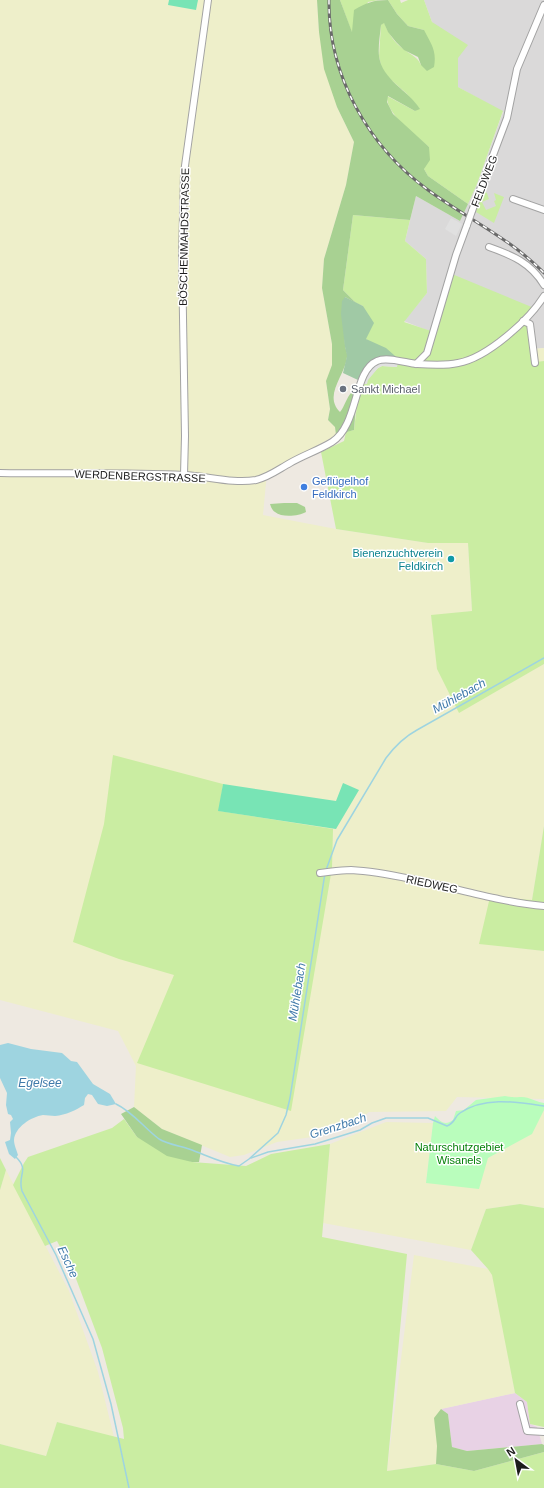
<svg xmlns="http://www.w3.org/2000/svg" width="544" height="1488" font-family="Arial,sans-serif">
	<rect width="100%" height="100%" fill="#eee9e1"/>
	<!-- residential -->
	<path fill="#dad9d9" d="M424,0H544V348L533,349L434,333L404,321L427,293L426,259L405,241L416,196L460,221L477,184L503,112L458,87V58L432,22Z"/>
	<!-- industrial -->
	<path fill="#e8d2e5" d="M515,1393L527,1402L530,1424L537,1427L542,1444L467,1451L452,1447L448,1414L441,1409Z"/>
	<!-- farmland -->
	<g fill="#eeefca">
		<path d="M0,0H317L319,32L337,107L354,142L346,185L324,259L322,288L332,344V365L326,382L330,409L328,420L335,427L336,435L322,443L267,472L263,515L336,529L428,543H468L472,611L431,616L459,712L544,664V826L532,900L480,943L544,951V1099L457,1097L446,1111L369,1112L350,1127L319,1136L277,1142L244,1155L230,1157L162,1129L134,1107L136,1066L118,1031L0,1000Z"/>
		<path d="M544,348V361L536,363L533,349Z"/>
		<path d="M544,1110V1208L520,1204L486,1209L471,1250L323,1223L330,1144L386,1122L433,1123L426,1183L488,1158L531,1134Z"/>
		<path d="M6,1170L69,1291L98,1372L114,1437L57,1422L46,1456L0,1444V1190Z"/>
		<path d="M414,1255L488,1269L492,1275L495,1285L515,1393L441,1409L436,1464L387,1471Z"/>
	</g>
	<!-- grass -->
	<g fill="#caeda2">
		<path d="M340,0H379L368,2L352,33Z"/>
		<path d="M388,0H400L401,3L408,0H424L432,22L468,45L458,58V87L503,111L477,184L468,204L428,176L424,169L429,147C416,135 386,115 387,96L415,111L419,108L406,93L389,78L382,70L379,56L381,25L384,22C388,33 395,44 405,50C412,56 417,56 421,65L424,30L408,26L397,14Z"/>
		<path d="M483,191L487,193L489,199L482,202L486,210L496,206L494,201L496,200L494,193L504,197L494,223L476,212Z"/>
		<path d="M353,215L410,220L405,241L426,259L427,293L404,322L434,332L452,274L534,308L523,320L530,324L536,362L544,361V664L459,713L437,669L431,615L472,611L468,543H428L336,529L321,452L344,441L346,432L354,430L357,405L363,384L378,368L382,366L397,367L366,339L363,306L356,303L343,290Z"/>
		<path d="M113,755L223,784L219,811L333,829L332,868L291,1111L137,1063L174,975L119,959L73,942L104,824Z"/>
		<path d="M544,826V951L479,944L490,897L532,900Z"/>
		<path d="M124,1119L137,1137L192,1162L246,1166L271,1154L330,1144L322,1237L407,1254L387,1471L436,1464L474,1471L544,1452V1488H0V1444L46,1456L57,1422L124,1439L123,1428L102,1348L75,1276L57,1241L45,1246L13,1185L24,1163L28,1157L112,1128Z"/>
		<path d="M0,1158L6,1170L0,1190Z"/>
		<path d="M520,1204L544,1208V1427L530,1424L527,1402L515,1393L492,1275L488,1269L471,1250L486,1209Z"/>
	</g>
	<!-- forest -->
	<g fill="#a8d192">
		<path d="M317,0H340L352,32L354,10C366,3 373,0 388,0L397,14L408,26L424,30C431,44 437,50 434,67L427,71L421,65L418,57L404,50L396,42L388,32L384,23L381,25C380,35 378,46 379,56C382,80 408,90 420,109L415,111L388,96L387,102L393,114L429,147L430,160L424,169L428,176L468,204L460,221L416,196L410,220L353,215L343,290L356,303L345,297C345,313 344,329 345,345C345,349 348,353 347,357C345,376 323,395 340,412C345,406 346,398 352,392L357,393L354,430L336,435L335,427L328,420L330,409L326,381L332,365V344L322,288L324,259L346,185L354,142L337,107L324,69L319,32Z"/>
		<path d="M284,503H297L305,507L306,512C299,516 282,518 275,512C272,510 271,507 270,504Z"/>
		<path d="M134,1107L162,1129L202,1145L199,1162H192L167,1156L137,1137L121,1114Z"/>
		<path d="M441,1409L448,1414L452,1447L467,1451L542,1444L544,1445V1452L474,1471L436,1464L437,1446L434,1418Z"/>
	</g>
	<!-- cemetery -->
	<path fill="#a0c9a5" d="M345,297L363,306L374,323L366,339L386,348L402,362L383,358L367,369L358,380L343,373L347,356L345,347L341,314L342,301Z"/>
	<!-- park -->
	<path fill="#b9fdbc" d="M505,1096C514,1098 514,1097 522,1097C529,1097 537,1102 544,1103V1110L532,1134L488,1158L479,1189L426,1183L433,1123L435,1116C441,1122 445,1126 453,1120L456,1111L464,1110L476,1100Z"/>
	<!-- pitch -->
	<g fill="#78e4b5">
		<path d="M169,0H198L196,10L168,5Z"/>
		<path d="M343,783L359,790L336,829L218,811L223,784L336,801Z"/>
	</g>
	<!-- parking -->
	<g fill="#e0e0e0">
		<path d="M451,218L462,224L456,236L445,229Z"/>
		<path d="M385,361L398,363L397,367L382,366L378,368L368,380L367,384H363L365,378L376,365Z"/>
	</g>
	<!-- water -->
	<path fill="#9ed4e0" d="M8,1043L31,1049L62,1053L71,1061L77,1062L93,1084L110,1094L116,1104L107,1106L98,1104L92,1095L88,1094L85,1098L84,1105C76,1110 66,1115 55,1116C51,1116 47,1115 43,1115C31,1117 15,1127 14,1140C14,1145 17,1151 18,1155L15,1159L9,1154L5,1142L10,1140L11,1133L10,1122L13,1119L11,1115L8,1114L6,1105L7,1093L0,1078V1045Z"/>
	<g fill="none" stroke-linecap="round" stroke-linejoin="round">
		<!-- stream -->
		<g stroke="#9ed4e0" stroke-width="1.5">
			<path d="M326,870L337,840L386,758C395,746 404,737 417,730L544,658"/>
			<path d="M116,1104C133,1112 144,1128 159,1139C167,1144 180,1146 189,1149C206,1155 221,1163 239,1166L249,1159L278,1133L286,1115L290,1098L325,873"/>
			<path d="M16,1157C30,1171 17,1174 22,1191L56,1255L93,1339L111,1404L129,1488"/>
			<path d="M251,1158L268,1152L315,1144L360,1130L372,1123L386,1118H428L447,1126C456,1122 454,1117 460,1113C484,1096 517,1102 544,1106"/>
		</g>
		<defs>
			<g id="minor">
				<path d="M513,199L544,210"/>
				<path d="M472,211L507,118L517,69L544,5"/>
				<path d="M489,247C512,255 531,263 544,285"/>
				<path d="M523,321L530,324L535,363"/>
				<path d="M416,364L427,353L456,255L467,225"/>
				<path d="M0,473C61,474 123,472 184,475C207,476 233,484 256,480C269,477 279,469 290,463C304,455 319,450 332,442C359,425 353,371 377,361C387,356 406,363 417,364C431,365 445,366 458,363C487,358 529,320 544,296"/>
				<path d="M184,475L185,436L182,258L184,173L208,0"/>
				<path d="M320,873C330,872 340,870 351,870C371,871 392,875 411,879C456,888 499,902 544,906"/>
				<path d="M520,1404L527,1431L544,1432"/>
			</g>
		</defs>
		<!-- minor casing -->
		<use href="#minor" stroke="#a3a3a3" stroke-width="8"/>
		<!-- minor -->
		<use href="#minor" stroke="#fff" stroke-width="6"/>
		<defs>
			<path id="rail" d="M329,0C328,75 368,146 428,190C466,218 510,238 544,273"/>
		</defs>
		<!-- rail casing -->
		<use href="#rail" stroke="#6a6a6a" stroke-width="3"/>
		<!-- rail -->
		<use href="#rail" stroke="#fff" stroke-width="1.5" stroke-dasharray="4.5" stroke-linecap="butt"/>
		<defs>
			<path id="minor-bridge" d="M467,225L472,211"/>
		</defs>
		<!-- minor-bridge casing -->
		<use href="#minor-bridge" stroke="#a3a3a3" stroke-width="8" stroke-linecap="butt"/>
		<!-- minor-bridge -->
		<use href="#minor-bridge" stroke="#fff" stroke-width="6"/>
	</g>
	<!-- markers -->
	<circle fill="#6b7280" stroke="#fff" stroke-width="1.5" cx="343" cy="389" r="4"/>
	<circle fill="#3f7fe0" stroke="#fff" stroke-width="1.5" cx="304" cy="487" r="4"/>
	<circle fill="#0f9aa8" stroke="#fff" stroke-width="1.5" cx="451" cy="559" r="4"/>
	<g text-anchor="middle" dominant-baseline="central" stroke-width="3" stroke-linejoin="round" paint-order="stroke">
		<!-- street labels -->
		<g font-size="11" fill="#1c1c1c" stroke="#fff">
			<text transform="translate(484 181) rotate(-69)">FELDWEG</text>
			<text transform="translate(184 237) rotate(-89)">BÖSCHENMAHDSTRASSE</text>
			<text transform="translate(140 476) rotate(2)">WERDENBERGSTRASSE</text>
			<text transform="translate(432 884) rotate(12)">RIEDWEG</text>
		</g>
		<!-- worship labels -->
		<g font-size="11" fill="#5b616d" stroke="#fff" text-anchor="start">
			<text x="351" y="389">Sankt Michael</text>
		</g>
		<!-- shop labels -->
		<g font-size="11" fill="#366cbe" stroke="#fff" text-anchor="start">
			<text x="312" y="481">Geflügelhof<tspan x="312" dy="13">Feldkirch</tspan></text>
		</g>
		<!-- culture labels -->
		<g font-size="11" fill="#0d838f" stroke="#fff" text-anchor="end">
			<text x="443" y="553">Bienenzuchtverein<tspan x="443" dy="13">Feldkirch</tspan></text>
		</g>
		<!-- park labels -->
		<g font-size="11" fill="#048008" stroke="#fff">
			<text x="459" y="1147">Naturschutzgebiet<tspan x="459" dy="13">Wisanels</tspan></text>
		</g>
		<!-- water labels -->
		<g font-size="12" font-style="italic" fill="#407aaa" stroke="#fff">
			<text transform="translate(459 696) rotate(-29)">Mühlebach</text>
			<text transform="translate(297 992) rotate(-81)">Mühlebach</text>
			<text x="40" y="1083">Egelsee</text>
			<text transform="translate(338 1126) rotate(-18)">Grenzbach</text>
			<text transform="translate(68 1262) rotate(65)">Esche</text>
		</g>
	</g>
	<!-- north arrow -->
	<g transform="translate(516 1460) rotate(328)" stroke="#ffffff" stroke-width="3" paint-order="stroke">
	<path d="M0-3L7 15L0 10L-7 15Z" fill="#1c1c1c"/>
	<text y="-6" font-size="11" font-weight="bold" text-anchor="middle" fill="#1c1c1c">N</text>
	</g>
</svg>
